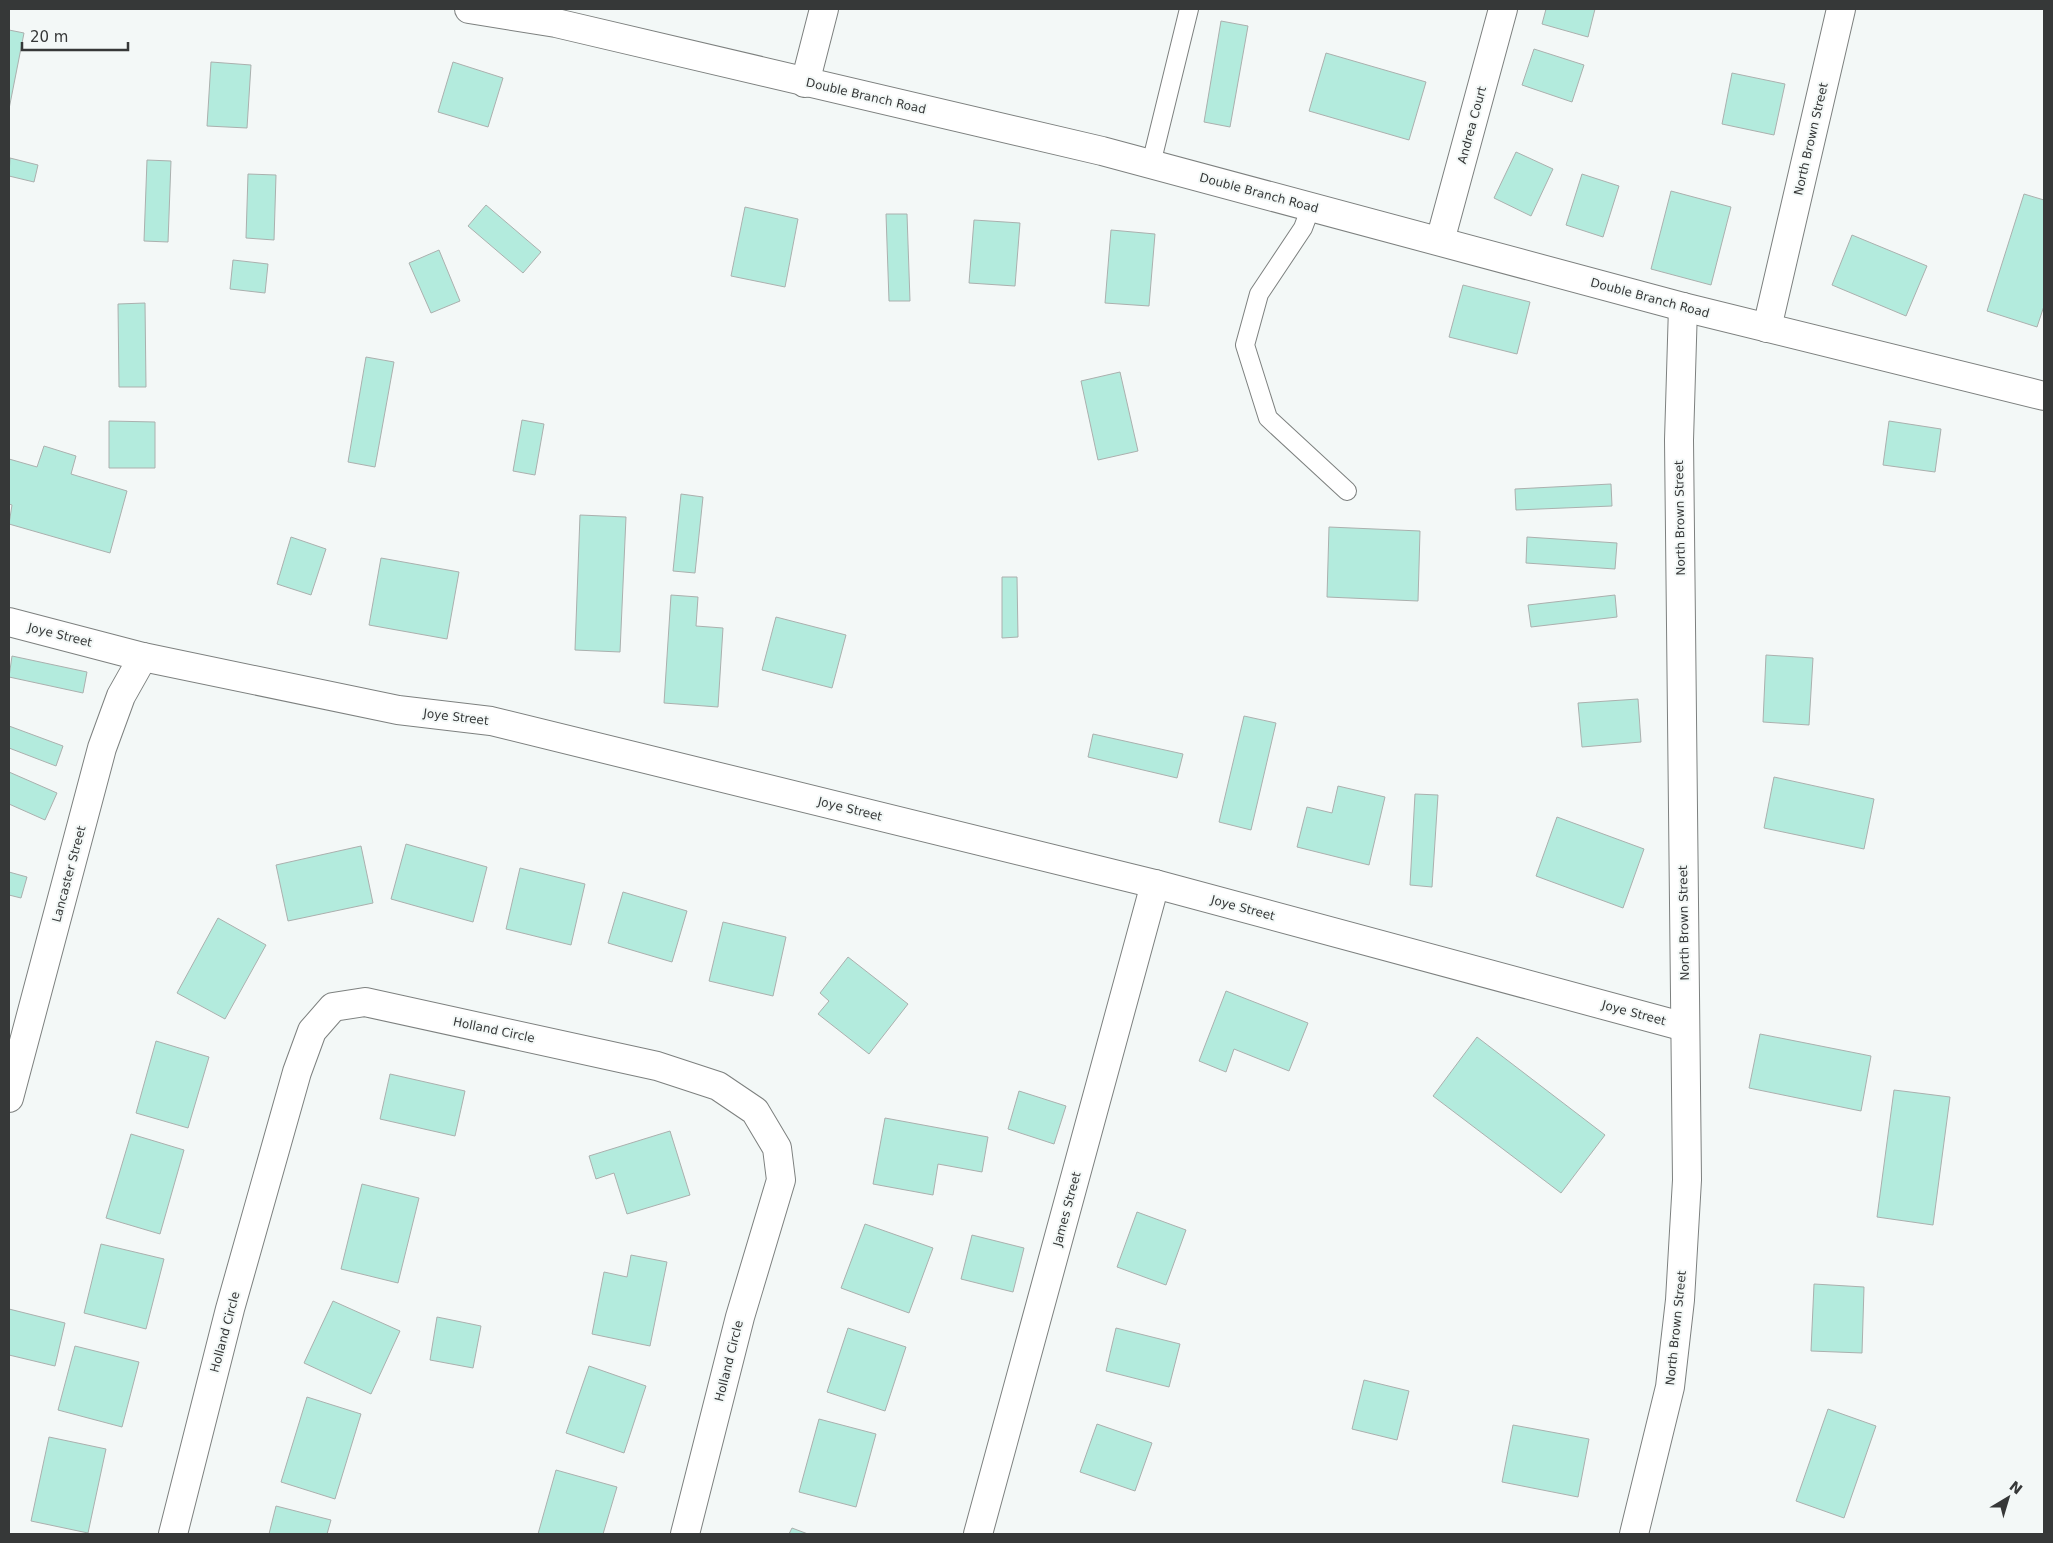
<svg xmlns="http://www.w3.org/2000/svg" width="2053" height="1543" font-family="'DejaVu Sans',sans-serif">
	<rect width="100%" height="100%" fill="#f3f8f7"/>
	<!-- building -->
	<g fill="#b3ebdd" stroke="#abb0ae">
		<path d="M1546,9H1595L1588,37L1542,24Z"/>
		<path d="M1221,21L1248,26L1230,127L1204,122Z"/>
		<path d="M9,30L24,33L9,109Z"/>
		<path d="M1534,49L1584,65L1572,102L1522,85Z"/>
		<path d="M1326,53L1426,82L1409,140L1309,111Z"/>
		<path d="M211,62L251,65L247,128L207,126Z"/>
		<path d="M453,62L503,78L488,127L438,112Z"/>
		<path d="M1732,73L1785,84L1774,135L1722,124Z"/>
		<path d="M1516,152L1553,169L1531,216L1494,198Z"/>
		<path d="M10,158L38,165L34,182L9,176Z"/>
		<path d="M147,160L171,161L168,242L144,241Z"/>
		<path d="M248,174L276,175L274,240L246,238Z"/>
		<path d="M1582,174L1619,186L1603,237L1566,225Z"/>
		<path d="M1671,191L1731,207L1711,285L1651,269Z"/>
		<path d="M2024,194L2044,200V306L2037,327L1987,311Z"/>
		<path d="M486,205L541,252L523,273L468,226Z"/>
		<path d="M745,207L798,219L785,287L731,276Z"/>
		<path d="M886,214H907L910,301H889Z"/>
		<path d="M974,220L1020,223L1015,286L969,283Z"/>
		<path d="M1111,230L1155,234L1149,306L1105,303Z"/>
		<path d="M1852,235L1927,266L1906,316L1832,285Z"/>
		<path d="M439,250L460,301L431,313L409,263Z"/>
		<path d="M233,260L268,264L265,293L230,289Z"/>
		<path d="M1463,285L1530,302L1517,354L1449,337Z"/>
		<path d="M145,303L146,387H119L118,304Z"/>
		<path d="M366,357L394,362L375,467L348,462Z"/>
		<path d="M1120,372L1138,451L1098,460L1081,381Z"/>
		<path d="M522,420L544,424L535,475L513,471Z"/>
		<path d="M109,421L155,422V468H109Z"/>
		<path d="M1889,421L1941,429L1935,472L1883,465Z"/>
		<path d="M44,446L76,456L71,474L127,491L110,553L9,524L12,505L9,504V459L37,467Z"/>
		<path d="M1611,484L1612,506L1516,510L1515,489Z"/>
		<path d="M681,494L703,497L695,573L673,571Z"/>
		<path d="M580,515L626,517L620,652L575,650Z"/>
		<path d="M1329,527L1420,531L1418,601L1327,597Z"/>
		<path d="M291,537L326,549L311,595L277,584Z"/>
		<path d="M1527,537L1617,543L1615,569L1526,563Z"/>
		<path d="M381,558L459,572L447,639L369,625Z"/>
		<path d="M1002,577H1017L1018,637L1002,638Z"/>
		<path d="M671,595L698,597L696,626L723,628L718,707L664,703Z"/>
		<path d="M1615,595L1617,617L1531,627L1528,605Z"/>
		<path d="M776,617L846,635L832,688L762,670Z"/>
		<path d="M1766,655L1813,658L1809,725L1763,722Z"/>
		<path d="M12,656L87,672L83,693L9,677Z"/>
		<path d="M1638,699L1641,742L1582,747L1578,703Z"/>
		<path d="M1244,716L1276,723L1251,830L1219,822Z"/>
		<path d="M9,726L63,746L56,766L9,748Z"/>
		<path d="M1093,734L1183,754L1177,778L1088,757Z"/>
		<path d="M9,772L57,793L45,820L9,804Z"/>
		<path d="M1774,777L1874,799L1864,849L1764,828Z"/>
		<path d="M1338,786L1385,797L1369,865L1297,847L1307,807L1332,813Z"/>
		<path d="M1415,794L1438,795L1432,887L1410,885Z"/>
		<path d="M1557,817L1644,849L1623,908L1536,876Z"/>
		<path d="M406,844L487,867L473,922L391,899Z"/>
		<path d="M361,846L373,903L288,921L276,865Z"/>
		<path d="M520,868L585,884L571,945L506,929Z"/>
		<path d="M9,872L27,877L21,898L9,895Z"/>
		<path d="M623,892L687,911L672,962L608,943Z"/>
		<path d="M218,918L266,945L225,1019L177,993Z"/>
		<path d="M723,922L786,937L773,996L709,981Z"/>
		<path d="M848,957L908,1004L869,1054L818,1014L829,1001L820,993Z"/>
		<path d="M1226,991L1308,1023L1289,1071L1234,1049L1226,1072L1199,1061Z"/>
		<path d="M1760,1034L1871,1056L1861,1111L1749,1088Z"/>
		<path d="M1477,1037L1605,1135L1561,1193L1433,1096Z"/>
		<path d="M156,1041L209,1057L188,1128L136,1113Z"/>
		<path d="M390,1074L465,1091L455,1136L380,1119Z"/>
		<path d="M1894,1090L1950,1097L1933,1225L1877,1217Z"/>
		<path d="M1019,1091L1066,1106L1054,1144L1008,1129Z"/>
		<path d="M885,1118L988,1137L982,1172L938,1164L933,1195L873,1184Z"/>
		<path d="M670,1131L690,1195L627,1214L614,1173L596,1179L589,1156Z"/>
		<path d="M131,1134L184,1150L160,1234L106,1218Z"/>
		<path d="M362,1184L419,1198L398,1283L341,1269Z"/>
		<path d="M1137,1212L1186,1230L1166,1285L1117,1267Z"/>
		<path d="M865,1224L933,1248L909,1313L841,1288Z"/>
		<path d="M972,1235L1024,1248L1013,1292L961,1279Z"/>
		<path d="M101,1244L164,1259L146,1329L84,1313Z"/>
		<path d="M631,1255L667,1262L650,1346L592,1334L604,1272L627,1277Z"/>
		<path d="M1814,1284L1864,1287L1862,1353L1811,1351Z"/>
		<path d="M333,1301L400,1331L371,1394L304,1363Z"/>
		<path d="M9,1309L65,1323L55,1366L9,1355Z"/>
		<path d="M437,1317L481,1326L473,1368L430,1360Z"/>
		<path d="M848,1328L906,1347L885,1411L827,1392Z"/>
		<path d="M1116,1328L1180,1344L1169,1387L1106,1371Z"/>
		<path d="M75,1346L139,1362L122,1427L58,1410Z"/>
		<path d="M589,1366L646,1386L624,1453L566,1433Z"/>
		<path d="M1364,1380L1409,1391L1397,1440L1352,1429Z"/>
		<path d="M307,1397L361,1414L335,1499L281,1482Z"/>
		<path d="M1828,1409L1876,1426L1844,1518L1796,1501Z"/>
		<path d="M819,1419L876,1434L856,1507L799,1492Z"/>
		<path d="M1097,1424L1152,1443L1135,1491L1080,1472Z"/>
		<path d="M1513,1425L1589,1439L1578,1497L1502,1482Z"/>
		<path d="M49,1437L106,1449L88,1533L31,1521Z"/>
		<path d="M556,1470L617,1487L603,1534H538Z"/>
		<path d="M276,1506L331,1520L327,1534H269Z"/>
		<path d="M792,1528L808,1534H789Z"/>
	</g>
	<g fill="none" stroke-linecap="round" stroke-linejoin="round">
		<defs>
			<g id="lane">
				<path d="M1151,164L1189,9"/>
				<path d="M1311,207L1303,228L1259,294L1245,345L1268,418L1347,491"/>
			</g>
			<g id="street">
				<path d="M469,9L556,23L1102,151L1683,307L2044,396"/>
				<path d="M805,83L824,9"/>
				<path d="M1440,241L1503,9"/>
				<path d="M1767,328L1841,9"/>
				<path d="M9,622L143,657L398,710L491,721L1155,884L1685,1027"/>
				<path d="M9,1098L102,748L121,696L143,657"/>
				<path d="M173,1534L230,1309L297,1072L312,1031L333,1007L365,1002L657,1066L718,1086L755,1111L777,1148L781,1180L740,1317L685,1534"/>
				<path d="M978,1534L1155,884"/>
				<path d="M1634,1534L1670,1387L1680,1300L1687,1180L1679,440L1683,307"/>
			</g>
		</defs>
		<!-- lane casing -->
		<use href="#lane" stroke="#7d807f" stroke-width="20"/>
		<!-- street casing -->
		<use href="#street" stroke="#7d807f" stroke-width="30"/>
		<!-- lane -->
		<use href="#lane" stroke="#fff" stroke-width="18"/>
		<!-- street -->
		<use href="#street" stroke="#fff" stroke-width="28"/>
	</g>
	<g text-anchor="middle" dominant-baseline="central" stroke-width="4" stroke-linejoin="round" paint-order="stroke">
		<!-- street labels -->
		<g font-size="12" fill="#363838" stroke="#f3f8f7">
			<text transform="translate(866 96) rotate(13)">Double Branch Road</text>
			<text transform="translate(1472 125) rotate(-75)">Andrea Court</text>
			<text transform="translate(1811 139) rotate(-77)">North Brown Street</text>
			<text transform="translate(1259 193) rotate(15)">Double Branch Road</text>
			<text transform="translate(1650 298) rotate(15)">Double Branch Road</text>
			<text transform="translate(1680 518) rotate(-91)">North Brown Street</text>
			<text transform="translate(60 635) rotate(14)">Joye Street</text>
			<text transform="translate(456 717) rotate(7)">Joye Street</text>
			<text transform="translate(850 809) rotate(14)">Joye Street</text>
			<text transform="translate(69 874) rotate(-75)">Lancaster Street</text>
			<text transform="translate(1243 908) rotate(15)">Joye Street</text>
			<text transform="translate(1684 923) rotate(-91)">North Brown Street</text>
			<text transform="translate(1634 1013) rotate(15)">Joye Street</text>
			<text transform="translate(494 1030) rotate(12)">Holland Circle</text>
			<text transform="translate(1067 1209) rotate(-75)">James Street</text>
			<text transform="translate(1676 1328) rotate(-84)">North Brown Street</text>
			<text transform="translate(225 1332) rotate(-75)">Holland Circle</text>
			<text transform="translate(729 1361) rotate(-76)">Holland Circle</text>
		</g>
	</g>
	<!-- border -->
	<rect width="2053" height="1543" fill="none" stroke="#363838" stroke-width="20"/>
	<!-- north arrow -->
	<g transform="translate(2008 1498) rotate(38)" stroke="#f3f8f7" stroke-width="4" paint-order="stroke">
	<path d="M0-4L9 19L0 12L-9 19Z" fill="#363838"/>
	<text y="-8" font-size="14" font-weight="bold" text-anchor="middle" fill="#363838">N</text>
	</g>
	<!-- scale -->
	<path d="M22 42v8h106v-8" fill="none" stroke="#363838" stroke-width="2.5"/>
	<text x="30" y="42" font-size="15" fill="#363838" stroke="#f3f8f7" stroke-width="4" paint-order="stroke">20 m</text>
</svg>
